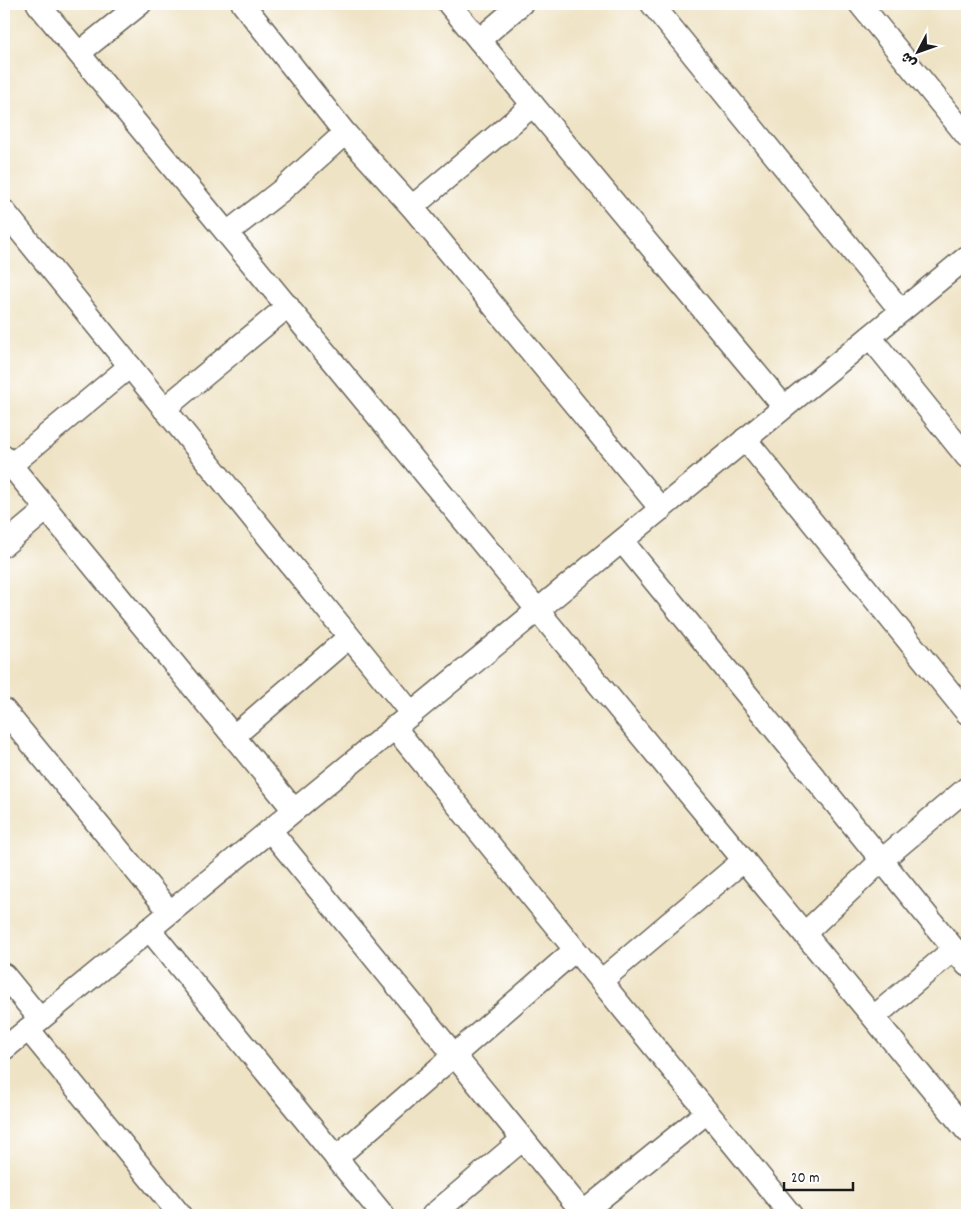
<svg xmlns="http://www.w3.org/2000/svg" width="971" height="1219" font-family="Dekko,'Playpen Sans Arabic',sans-serif">
	<rect width="100%" height="100%" fill="#fff"/>
	<filter id="ink" filterUnits="userSpaceOnUse"><feTurbulence type="fractalNoise" baseFrequency=".02" numOctaves="2"/><feDisplacementMap in="SourceGraphic" scale="10" xChannelSelector="R" yChannelSelector="G"/><feConvolveMatrix kernelMatrix="1 2 1 2 8 2 1 2 1" color-interpolation-filters="sRGB"/></filter>
	<filter id="wash" filterUnits="userSpaceOnUse"><feTurbulence type="fractalNoise" baseFrequency=".0096" numOctaves="4" result="noise"/><feDisplacementMap in="SourceGraphic" scale="20" xChannelSelector="R" yChannelSelector="G"/><feGaussianBlur stdDeviation="1.12" result="paint"/><feColorMatrix in="noise" values="0 0 0 0 0 0 0 0 0 0 0 0 0 0 0 0 0 1.4 0 .05"/><feComposite in="paint" operator="in"/></filter>
	<g filter="url(#wash)">
		<rect width="100%" height="100%" fill="#efe3c5"/>
	</g>
	<g filter="url(#ink)">
		<g fill="none" stroke-linecap="round" stroke-linejoin="round">
			<defs>
				<g id="street">
					<path d="M38,4L967,1131"/>
					<path d="M243,4L345,133L412,207L661,509"/>
					<path d="M449,4L784,407"/>
					<path d="M652,4L901,311"/>
					<path d="M860,4L967,136"/>
					<path d="M479,40L521,4"/>
					<path d="M79,53L140,4"/>
					<path d="M412,207L533,105"/>
					<path d="M4,211L412,714"/>
					<path d="M227,233L282,190L345,133"/>
					<path d="M870,337L967,457"/>
					<path d="M164,409L288,306"/>
					<path d="M745,439L967,713"/>
					<path d="M4,457L294,810"/>
					<path d="M11,465L130,366"/>
					<path d="M622,541L967,965"/>
					<path d="M4,545L47,509"/>
					<path d="M4,710L170,912"/>
					<path d="M394,727L791,1215"/>
					<path d="M234,736L349,637"/>
					<path d="M270,830L585,1215"/>
					<path d="M149,929L383,1215"/>
					<path d="M805,933L882,860L967,788"/>
					<path d="M4,975L40,1019"/>
					<path d="M601,981L744,860"/>
					<path d="M874,1017L954,949"/>
					<path d="M28,1029L180,1215"/>
					<path d="M4,1049L967,257"/>
					<path d="M336,1158L575,950"/>
					<path d="M433,1215L523,1139"/>
					<path d="M580,1215L707,1112"/>
				</g>
			</defs>
			<!-- street casing -->
			<use href="#street" stroke="#666257" stroke-width="25"/>
			<!-- street -->
			<use href="#street" stroke="#fff" stroke-width="22"/>
		</g>
	</g>
	<!-- margin -->
	<rect width="971" height="1219" fill="none" stroke="#fff" stroke-width="20"/>
	<!-- north arrow -->
	<g transform="translate(918 52) rotate(229)" stroke="#ffffff" stroke-width="4" paint-order="stroke">
	<path d="M0-4L9 19L0 12L-9 19Z" fill="#1c1c1c"/>
	<text y="-8" font-size="14" font-weight="bold" text-anchor="middle" fill="#1c1c1c">ش</text>
	</g>
	<!-- scale -->
	<path d="M784 1182v8h69v-8" fill="none" stroke="#1c1c1c" stroke-width="2.5"/>
	<text x="791" y="1182" font-size="15" fill="#1c1c1c" stroke="#ffffff" stroke-width="4" paint-order="stroke">20 m</text>
</svg>
